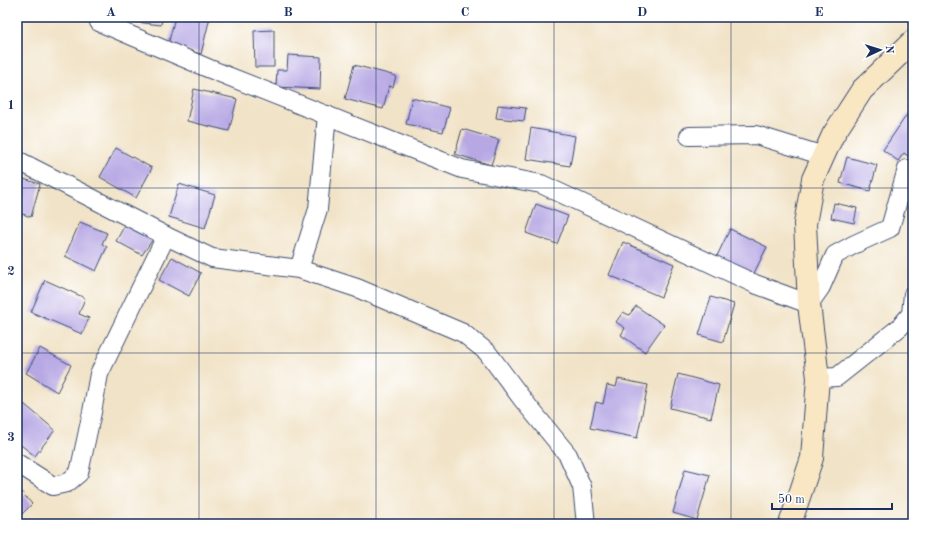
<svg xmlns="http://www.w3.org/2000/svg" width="930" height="541" font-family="'Old Standard TT',serif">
	<rect width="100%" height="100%" fill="#fff"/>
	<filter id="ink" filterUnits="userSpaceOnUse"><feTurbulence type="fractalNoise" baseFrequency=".025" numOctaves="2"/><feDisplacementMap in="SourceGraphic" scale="8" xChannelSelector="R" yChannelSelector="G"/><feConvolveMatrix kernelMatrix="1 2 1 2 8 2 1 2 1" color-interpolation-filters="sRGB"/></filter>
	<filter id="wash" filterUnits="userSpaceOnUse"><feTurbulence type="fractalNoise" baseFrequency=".012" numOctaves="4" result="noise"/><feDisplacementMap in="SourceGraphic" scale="16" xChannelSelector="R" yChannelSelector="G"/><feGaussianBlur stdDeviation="0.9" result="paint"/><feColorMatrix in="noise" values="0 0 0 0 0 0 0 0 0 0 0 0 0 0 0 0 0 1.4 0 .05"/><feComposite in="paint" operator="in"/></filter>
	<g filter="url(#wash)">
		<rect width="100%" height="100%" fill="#f1e3c7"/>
		<g id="blocks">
			<!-- building -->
			<g fill="#b7a8e4">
				<path d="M136,17H162L161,25L135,22Z"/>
				<path d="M175,17H210L201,54L168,45Z"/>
				<path d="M274,30V67H255L254,31Z"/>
				<path d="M288,55L321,57L320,89L276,87L277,70H287Z"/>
				<path d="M354,65L396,76L393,87L389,86L383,109L345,99Z"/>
				<path d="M194,89L237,99L229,131L187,121Z"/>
				<path d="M412,98L450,108L443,132L406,124Z"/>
				<path d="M498,105L526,108L524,121L496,118Z"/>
				<path d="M908,113L913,116V160L904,153L898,161L883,150Z"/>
				<path d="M531,128L575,136L570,166L526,159Z"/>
				<path d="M462,129L499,140L491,165L455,154Z"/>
				<path d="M116,148L152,168L136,198L100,177Z"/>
				<path d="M847,157L877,165L870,191L840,183Z"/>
				<path d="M17,177L40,184L31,217L17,212Z"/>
				<path d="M179,184L215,195L205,228L169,217Z"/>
				<path d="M834,203L857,208L854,223L831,218Z"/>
				<path d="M536,204L568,216L557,244L526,233Z"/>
				<path d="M80,222L107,233L102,244L107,247L96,271L65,256Z"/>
				<path d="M126,223L153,239L142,255L116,241Z"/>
				<path d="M730,229L767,247L752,277L715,260Z"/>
				<path d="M623,242L674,264L661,297L609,275Z"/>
				<path d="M172,257L201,273L189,296L159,280Z"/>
				<path d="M45,280L85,298L79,314L89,318L82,334L31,312Z"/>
				<path d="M711,297L734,304L723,342L699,335Z"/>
				<path d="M636,306L664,325L645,352L621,335L625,328L616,322L623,312L629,315Z"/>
				<path d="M40,348L71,365L57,392L26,373Z"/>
				<path d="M678,374L719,385L711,418L670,408Z"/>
				<path d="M618,379L648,385L637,438L590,428L596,402L603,404L607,385L616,387Z"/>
				<path d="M24,404L55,430L35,456L17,442V413Z"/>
				<path d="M685,469L710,475L697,520L673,513Z"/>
				<path d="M17,487L32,504L20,516L17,513Z"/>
			</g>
		</g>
	</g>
	<g filter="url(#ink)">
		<use href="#blocks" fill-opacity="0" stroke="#3b4a6e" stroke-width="1"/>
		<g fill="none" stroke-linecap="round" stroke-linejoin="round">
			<defs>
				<g id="street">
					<path d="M100,17L99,22L210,69L462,169L541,184L755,284L809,304L821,287L835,255L855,244L890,228L907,169"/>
					<path d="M689,136L756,135L824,156"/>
					<path d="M17,160L166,236L212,258L299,269L357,288L463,333L487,352L523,400L568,455L582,487L586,524"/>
					<path d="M299,269L318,209L327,115"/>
					<path d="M818,378L837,377L900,327L911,314L913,294"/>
					<path d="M17,463L53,486L67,483L79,473L92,412L99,374L166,236"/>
				</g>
				<path id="secondary" d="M790,524L812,458L818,378L809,304L805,224L813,179L833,135L862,90L913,41"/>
			</defs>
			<!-- street casing -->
			<use href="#street" stroke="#3b4a6e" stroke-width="20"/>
			<!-- secondary casing -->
			<use href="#secondary" stroke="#3b4a6e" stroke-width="24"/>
			<!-- street -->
			<use href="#street" stroke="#fff" stroke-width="18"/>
			<!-- secondary -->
			<use href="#secondary" stroke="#f9e7c3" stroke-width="22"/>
		</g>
	</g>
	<!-- grid -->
	<path fill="none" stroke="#1b2f5e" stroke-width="1" stroke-opacity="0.55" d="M199,17V524M376,17V524M554,17V524M731,17V524M17,188H913M17,353H913"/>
	<!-- margin -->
	<rect width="930" height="541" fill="none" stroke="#fff" stroke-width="44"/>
	<!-- north arrow -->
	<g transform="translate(880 50) rotate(86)" stroke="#ffffff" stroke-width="3" paint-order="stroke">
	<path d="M0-3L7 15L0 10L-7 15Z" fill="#1b2f5e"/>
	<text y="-6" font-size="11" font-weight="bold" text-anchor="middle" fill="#1b2f5e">N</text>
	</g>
	<!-- scale -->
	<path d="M772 503v6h120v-6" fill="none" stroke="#1b2f5e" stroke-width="2"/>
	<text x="778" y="503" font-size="12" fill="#1b2f5e" stroke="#ffffff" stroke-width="3" paint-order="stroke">50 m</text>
	<rect x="22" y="22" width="886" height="497" fill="none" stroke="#1b2f5e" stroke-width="1.5"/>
	<g font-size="13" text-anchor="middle" font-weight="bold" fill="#1b2f5e">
		<text x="111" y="16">A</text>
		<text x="288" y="16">B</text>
		<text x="465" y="16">C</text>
		<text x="642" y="16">D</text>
		<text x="819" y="16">E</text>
		<text x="11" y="109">1</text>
		<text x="11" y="275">2</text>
		<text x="11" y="441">3</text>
	</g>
</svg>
